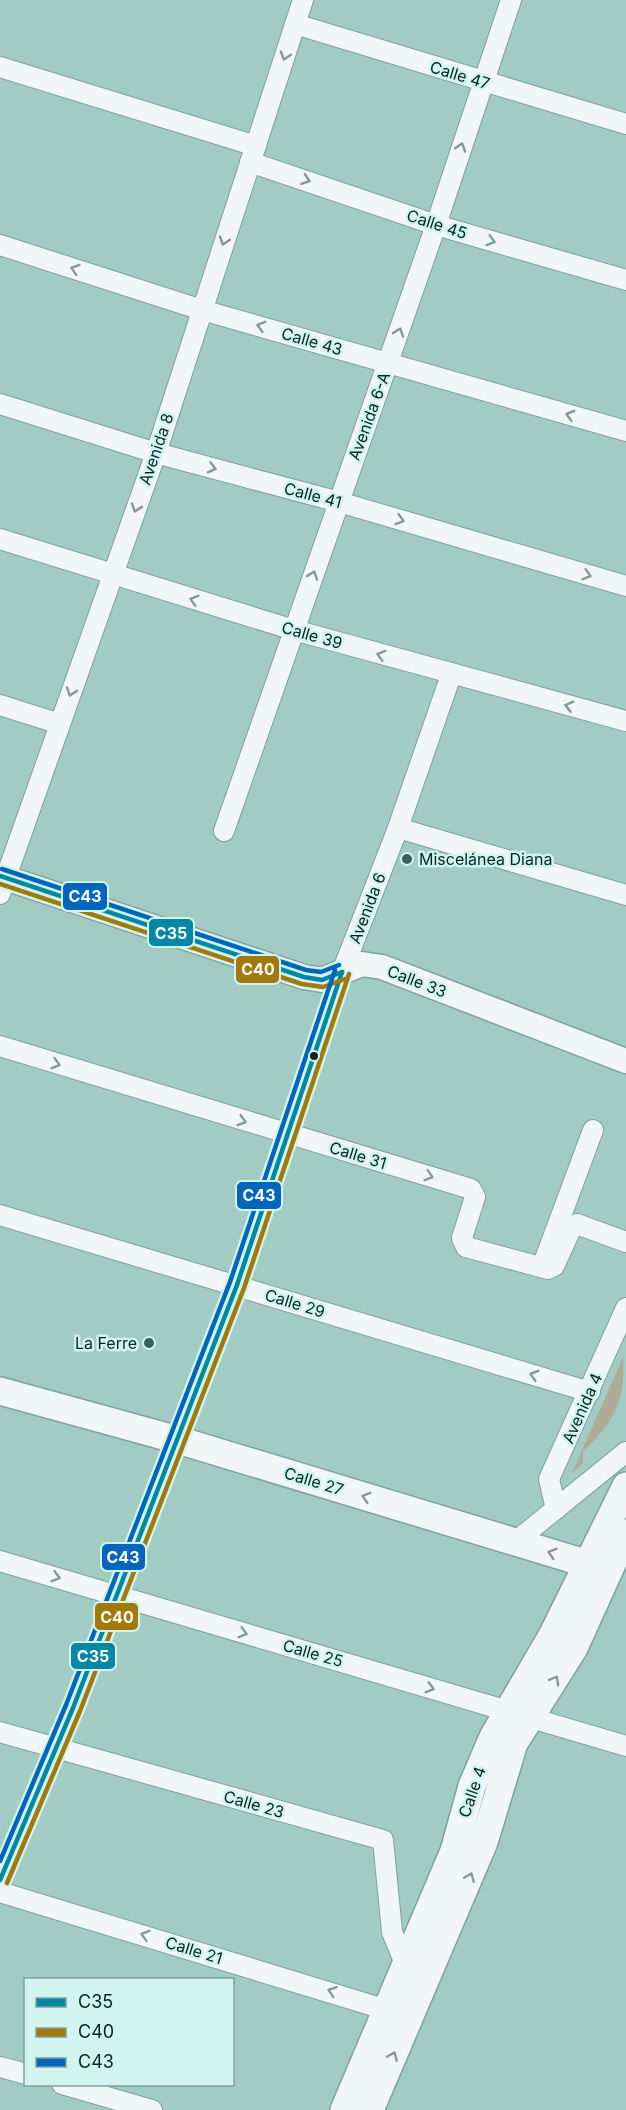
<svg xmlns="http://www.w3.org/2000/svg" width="626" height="2110" font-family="Inter,sans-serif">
	<rect width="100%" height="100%" fill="#a2cbc4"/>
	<!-- green -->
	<path fill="#aeac96" d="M623,1357C626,1400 614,1423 583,1451V1463L572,1473Z"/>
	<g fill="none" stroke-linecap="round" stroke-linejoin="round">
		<defs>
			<g id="minor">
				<path d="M295,24L626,124"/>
				<path d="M0,67L256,146"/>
				<path d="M250,162L436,225L626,280"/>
				<path d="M0,245L202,310L626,431"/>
				<path d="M0,404L156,453L339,502L626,586"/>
				<path d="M0,539L294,630L626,721"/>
				<path d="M0,705L60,724"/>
				<path d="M398,828L626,895"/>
				<path d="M224,831L436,225L511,0"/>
				<path d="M0,894L156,453L303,0"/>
				<path d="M0,1046L471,1189L475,1197L462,1238L466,1247L548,1269L554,1266L571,1229L577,1224L626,1242"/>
				<path d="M0,1215L590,1392"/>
				<path d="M545,1259L593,1130"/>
				<path d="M556,1509L549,1479L626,1308"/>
				<path d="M515,1542L626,1452"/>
				<path d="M0,1561L626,1746"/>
				<path d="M0,1732L383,1840L392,1932L406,1966"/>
				<path d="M0,1880L73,1708L237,1285L342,972L398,828L451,675"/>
				<path d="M0,1892L387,2010"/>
				<path d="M0,2067L26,2074"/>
				<path d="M62,2084L152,2110"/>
			</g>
			<path id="tertiary" d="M0,876L304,977L322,980L362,964L382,967L626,1061"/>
			<g id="secondary">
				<path d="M0,1391L178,1440L608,1570"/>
				<path d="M344,2110L454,1851L472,1786L493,1737L553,1634L626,1486"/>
				<path d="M370,2110L484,1842L514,1743L574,1648L626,1533"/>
			</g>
		</defs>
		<!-- minor casing -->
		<use href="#minor" stroke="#81a29c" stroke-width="22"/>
		<!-- tertiary casing -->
		<use href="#tertiary" stroke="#81a29c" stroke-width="27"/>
		<!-- secondary casing -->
		<use href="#secondary" stroke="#81a29c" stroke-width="30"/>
		<!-- minor -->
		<use href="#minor" stroke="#f1f7f6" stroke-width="20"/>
		<!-- tertiary -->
		<use href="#tertiary" stroke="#f1f7f6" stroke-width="24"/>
		<!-- secondary -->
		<use href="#secondary" stroke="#f1f7f6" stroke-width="27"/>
		<defs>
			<g id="bus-1">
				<path d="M0,876L304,977L322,980L342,972"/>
				<path d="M0,1880L73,1708L237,1285L342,972"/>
			</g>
			<g id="bus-2">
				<path d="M0,884L302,984L323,987L345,979"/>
				<path d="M7,1883L80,1711L244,1288L349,974"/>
			</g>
			<g id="bus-3">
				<path d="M2,869L306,970L321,972L339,965"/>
				<path d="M0,1861L66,1705L230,1282L335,970"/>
			</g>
		</defs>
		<!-- bus-1 casing -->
		<use href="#bus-1" stroke="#d1f5ee" stroke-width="9"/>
		<!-- bus-2 casing -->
		<use href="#bus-2" stroke="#d1f5ee" stroke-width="9"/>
		<!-- bus-3 casing -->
		<use href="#bus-3" stroke="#d1f5ee" stroke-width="9"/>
		<!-- bus-1 -->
		<use href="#bus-1" stroke="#0288a3" stroke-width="4.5"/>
		<!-- bus-2 -->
		<use href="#bus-2" stroke="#a3790c" stroke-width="4.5"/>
		<!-- bus-3 -->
		<use href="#bus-3" stroke="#0065bd" stroke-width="4.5"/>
	</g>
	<!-- one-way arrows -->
	<defs><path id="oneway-chevron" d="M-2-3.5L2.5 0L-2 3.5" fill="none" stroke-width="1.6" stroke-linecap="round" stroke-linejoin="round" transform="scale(1.5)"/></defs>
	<g stroke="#879997">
		<use href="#oneway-chevron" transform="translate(285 56) rotate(108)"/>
		<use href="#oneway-chevron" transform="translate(461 147) rotate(-72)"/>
		<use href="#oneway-chevron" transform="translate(306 180) rotate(19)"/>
		<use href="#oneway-chevron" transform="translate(224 241) rotate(108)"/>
		<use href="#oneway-chevron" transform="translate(491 241) rotate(16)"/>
		<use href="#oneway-chevron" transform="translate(75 269) rotate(-162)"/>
		<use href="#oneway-chevron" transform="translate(261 326) rotate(-164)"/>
		<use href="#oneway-chevron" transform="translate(399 332) rotate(-71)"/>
		<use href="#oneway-chevron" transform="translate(570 415) rotate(-164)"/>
		<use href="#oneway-chevron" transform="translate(212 468) rotate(15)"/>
		<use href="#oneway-chevron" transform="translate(136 508) rotate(109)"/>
		<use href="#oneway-chevron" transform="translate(400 520) rotate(16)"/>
		<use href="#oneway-chevron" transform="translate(313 575) rotate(-71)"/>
		<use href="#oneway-chevron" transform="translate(587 575) rotate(16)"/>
		<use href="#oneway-chevron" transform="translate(194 600) rotate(-163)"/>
		<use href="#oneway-chevron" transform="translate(381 655) rotate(-164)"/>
		<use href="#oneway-chevron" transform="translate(71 692) rotate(109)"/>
		<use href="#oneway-chevron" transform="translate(569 706) rotate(-165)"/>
		<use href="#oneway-chevron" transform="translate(56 1064) rotate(17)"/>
		<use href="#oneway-chevron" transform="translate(242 1121) rotate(17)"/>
		<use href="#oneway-chevron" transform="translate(429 1176) rotate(17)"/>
		<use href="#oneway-chevron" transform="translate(534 1375) rotate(-163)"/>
		<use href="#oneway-chevron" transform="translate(366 1497) rotate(-163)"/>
		<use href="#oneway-chevron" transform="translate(552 1553) rotate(-163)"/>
		<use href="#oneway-chevron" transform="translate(56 1577) rotate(16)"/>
		<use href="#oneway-chevron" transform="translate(243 1633) rotate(16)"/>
		<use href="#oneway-chevron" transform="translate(555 1680) rotate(-60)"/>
		<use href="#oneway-chevron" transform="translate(430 1688) rotate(16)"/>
		<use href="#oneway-chevron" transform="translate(470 1877) rotate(-68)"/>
		<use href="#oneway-chevron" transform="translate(145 1935) rotate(-163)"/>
		<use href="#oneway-chevron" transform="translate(332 1991) rotate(-161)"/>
		<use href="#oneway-chevron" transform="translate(393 2056) rotate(-67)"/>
	</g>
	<!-- markers -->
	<g fill="#3d605b" stroke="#d1f5ee" stroke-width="2">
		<circle cx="407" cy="859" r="6"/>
		<circle cx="149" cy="1343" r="6"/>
	</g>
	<circle fill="#062622" stroke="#d1f5ee" stroke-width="2" cx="314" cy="1056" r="5"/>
	<g text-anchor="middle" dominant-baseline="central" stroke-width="5" stroke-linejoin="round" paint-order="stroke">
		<!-- street labels -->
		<g font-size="16" fill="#062622" stroke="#d1f5ee">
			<text transform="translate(460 75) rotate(17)">Calle 47</text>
			<text transform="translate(437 224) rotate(18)">Calle 45</text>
			<text transform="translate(312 341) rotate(16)">Calle 43</text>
			<text transform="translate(369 416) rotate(-70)">Avenida 6-A</text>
			<text transform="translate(156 449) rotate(-71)">Avenida 8</text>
			<text transform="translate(313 495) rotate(15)">Calle 41</text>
			<text transform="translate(312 635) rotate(16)">Calle 39</text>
			<text transform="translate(367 908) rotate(-69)">Avenida 6</text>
			<text transform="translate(417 981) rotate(21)">Calle 33</text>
			<text transform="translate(358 1155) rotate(17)">Calle 31</text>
			<text transform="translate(295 1303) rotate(17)">Calle 29</text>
			<text transform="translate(582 1408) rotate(-66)">Avenida 4</text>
			<text transform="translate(314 1481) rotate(17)">Calle 27</text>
			<text transform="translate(313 1653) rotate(16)">Calle 25</text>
			<text transform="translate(472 1792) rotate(-71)">Calle 4</text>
			<text transform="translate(254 1804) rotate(16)">Calle 23</text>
			<text transform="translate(194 1950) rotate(17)">Calle 21</text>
		</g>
		<!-- poi labels -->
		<g font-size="16" fill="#062622" stroke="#d1f5ee" text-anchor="start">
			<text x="419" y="859">Miscelánea Diana</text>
			<text x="137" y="1343" text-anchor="end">La Ferre</text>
		</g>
	</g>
	<g stroke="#d1f5ee" stroke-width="2">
		<rect x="62" y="882" width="46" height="29" rx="6" fill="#0065bd"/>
		<rect x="148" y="918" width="46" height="29" rx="6" fill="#0288a3"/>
		<rect x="235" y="955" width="45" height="29" rx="6" fill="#a3790c"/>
		<rect x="236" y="1181" width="46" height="29" rx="6" fill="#0065bd"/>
		<rect x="101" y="1543" width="45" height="28" rx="6" fill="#0065bd"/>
		<rect x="94" y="1602" width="45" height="29" rx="6" fill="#a3790c"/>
		<rect x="70" y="1642" width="46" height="28" rx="6" fill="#0288a3"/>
	</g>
	<g font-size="16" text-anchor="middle" font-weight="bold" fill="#fff">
		<text x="85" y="902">C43</text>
		<text x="171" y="939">C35</text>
		<text x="258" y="975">C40</text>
		<text x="259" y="1201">C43</text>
		<text x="123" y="1563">C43</text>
		<text x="117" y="1623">C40</text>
		<text x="93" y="1662">C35</text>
	</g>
	<!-- legend -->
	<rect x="24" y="1978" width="210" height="108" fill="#d1f5ee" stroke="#80a29c" stroke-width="1.5"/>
	<rect x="36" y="1998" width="30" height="9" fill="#0288a3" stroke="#80a29c" stroke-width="1.5"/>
	<text x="78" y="2008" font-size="18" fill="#062622">C35</text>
	<rect x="36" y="2028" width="30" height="9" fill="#a3790c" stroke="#80a29c" stroke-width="1.5"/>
	<text x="78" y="2038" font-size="18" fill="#062622">C40</text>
	<rect x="36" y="2058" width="30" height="9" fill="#0065bd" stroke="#80a29c" stroke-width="1.5"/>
	<text x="78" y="2068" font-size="18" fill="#062622">C43</text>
</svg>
